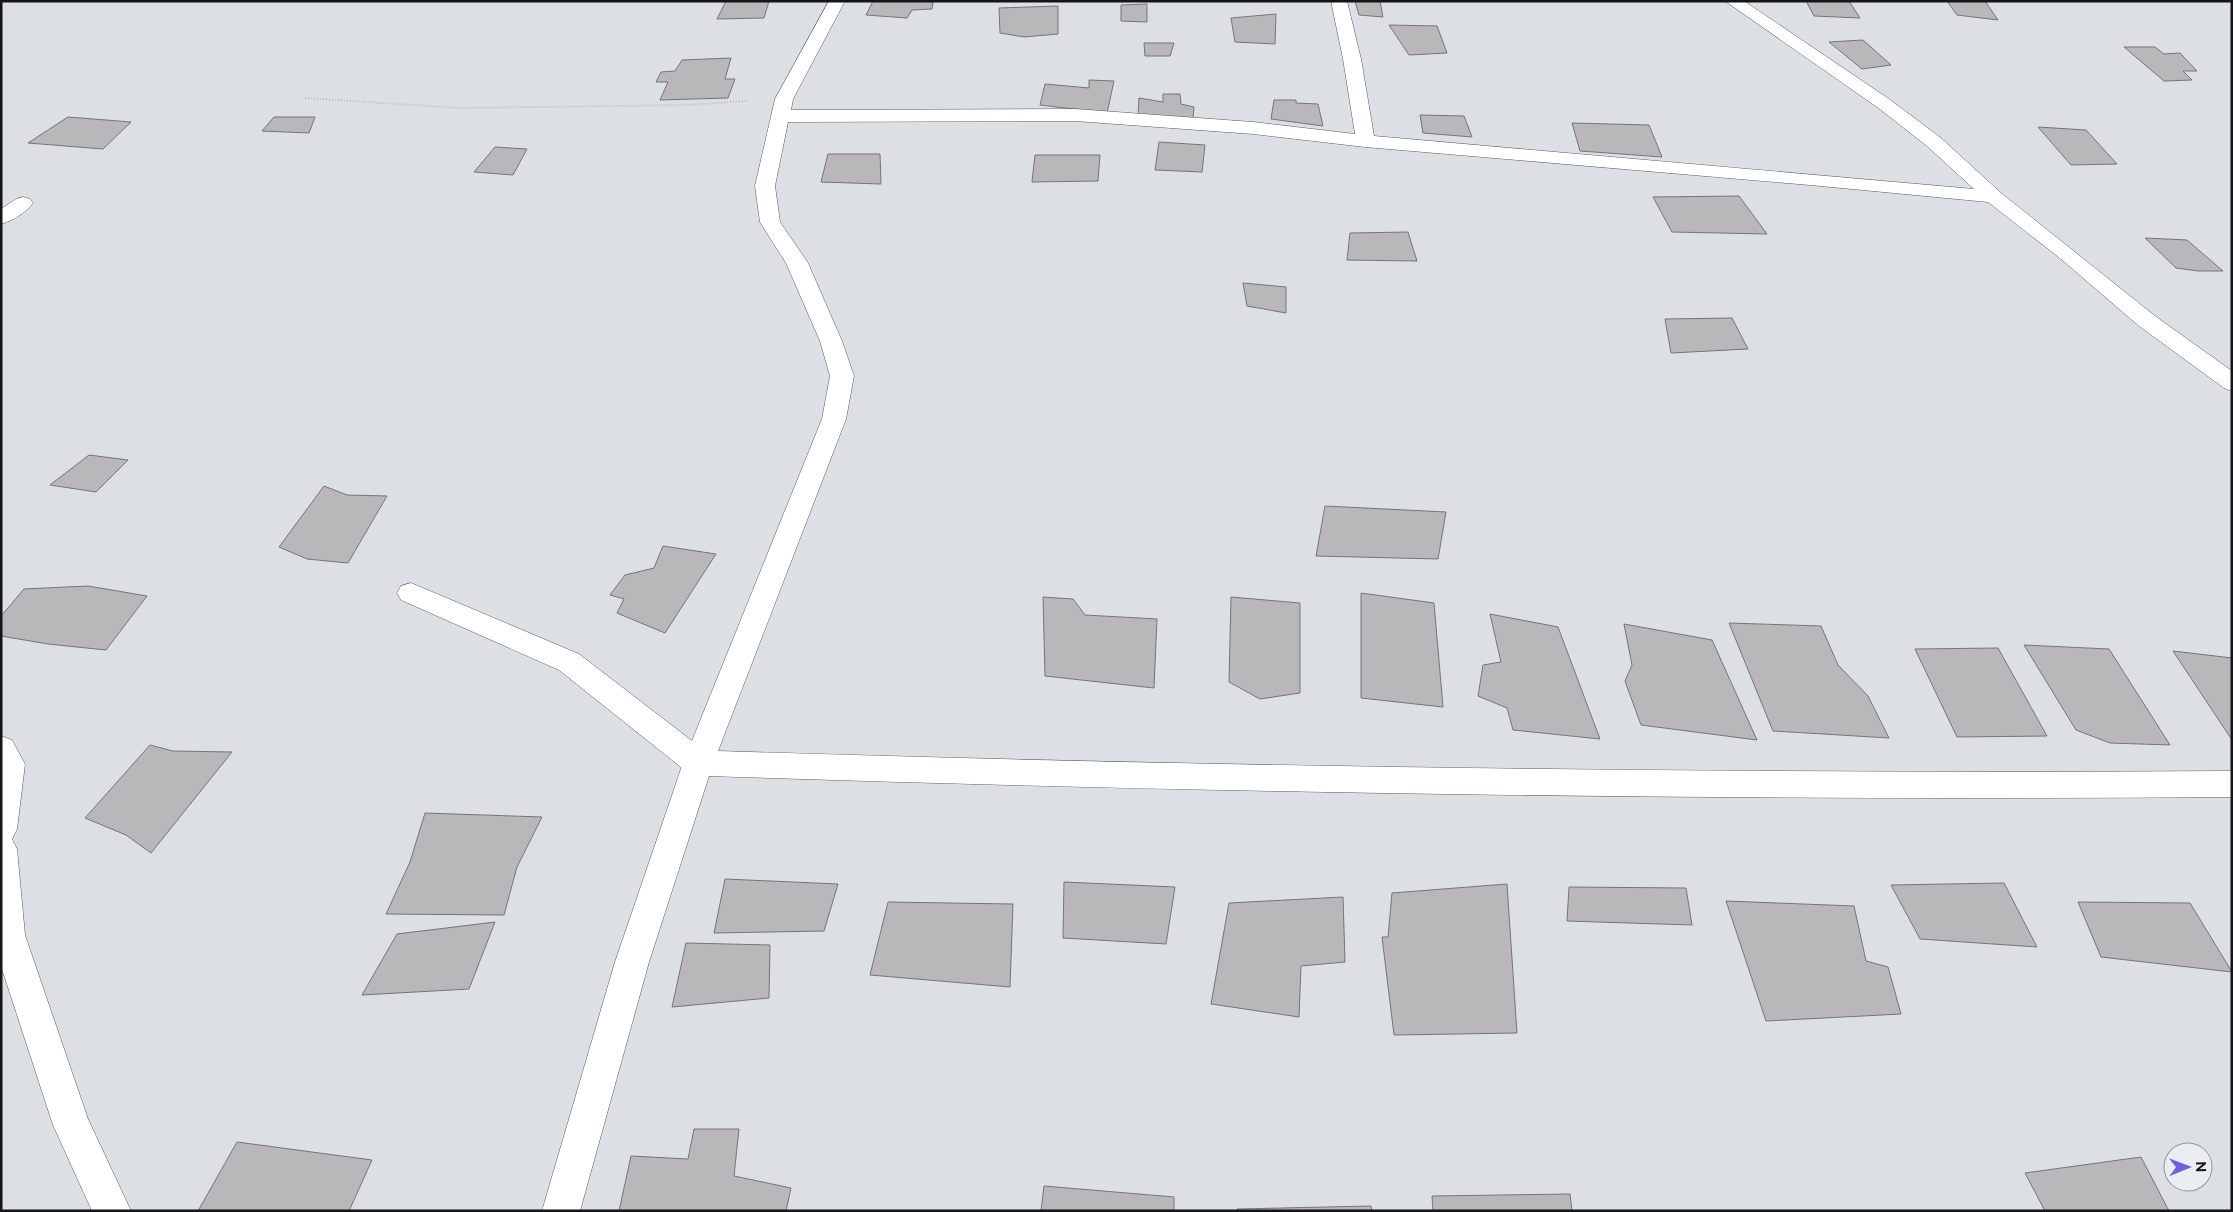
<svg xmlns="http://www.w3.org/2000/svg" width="2233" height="1212" font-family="Raleway,sans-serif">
	<rect width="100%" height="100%" fill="#dce0e4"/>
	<!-- building -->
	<g fill="#bab7ba" stroke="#777477">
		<path d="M726,1H769L764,18L717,19Z"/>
		<path d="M873,1H923L933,2L932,9L912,10L907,18L866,15Z"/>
		<path d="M1355,1H1380L1383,17L1359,15Z"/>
		<path d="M1806,1H1849L1860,18L1814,16Z"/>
		<path d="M1947,1H1985L1998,20L1957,15Z"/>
		<path d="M1147,4V22L1121,21V5Z"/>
		<path d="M1058,6V34L1024,37L1000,33L999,8Z"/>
		<path d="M1276,14L1275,44L1235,42L1231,18Z"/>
		<path d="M1389,25L1437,26L1447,53L1409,55Z"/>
		<path d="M1863,40L1891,65L1862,69L1829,42Z"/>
		<path d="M1144,43H1174L1170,56H1145Z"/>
		<path d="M2124,47H2155L2164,54L2180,53L2197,71H2183L2192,80L2164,81Z"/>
		<path d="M731,58L725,79H735L728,98L660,100L668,82H656L661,72L675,71L682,60Z"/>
		<path d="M1089,80L1114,81L1107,113L1040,105L1045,84L1089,88Z"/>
		<path d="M1163,94H1180L1181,104L1194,107L1193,118L1138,115L1139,98L1163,102Z"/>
		<path d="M1274,100H1296V103L1318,104L1323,126L1271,119Z"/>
		<path d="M1420,115L1464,116L1472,137L1423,133Z"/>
		<path d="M68,117L131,122L103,149L28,143Z"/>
		<path d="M274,117H315L309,133L262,131Z"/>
		<path d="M1572,123L1649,125L1662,157L1580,151Z"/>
		<path d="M2038,127L2086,130L2117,164L2071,165Z"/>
		<path d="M1159,142L1205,145L1202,172L1155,170Z"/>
		<path d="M495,147L527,149L513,175L474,172Z"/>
		<path d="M828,154H880L881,184L821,182Z"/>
		<path d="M1035,155H1100L1098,181L1032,182Z"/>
		<path d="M1739,196L1767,234L1672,232L1653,197Z"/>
		<path d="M1408,232L1417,261L1347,260L1350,233Z"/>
		<path d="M2145,238L2187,240L2223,271H2198L2176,268Z"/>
		<path d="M1243,283L1286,287V313L1247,306Z"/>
		<path d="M1732,318L1748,349L1671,353L1665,319Z"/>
		<path d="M89,455L128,460L96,492L50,485Z"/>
		<path d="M324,486L347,495L387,496L348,563L307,559L279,547Z"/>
		<path d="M1325,506L1446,512L1438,559L1316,556Z"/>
		<path d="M663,546L716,554L665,633L617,613L624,599L610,595L625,575L654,568Z"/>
		<path d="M88,586L147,596L106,650L48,644L1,636V616L24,589Z"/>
		<path d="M1361,593L1434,603L1443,707L1361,698Z"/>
		<path d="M1043,597L1073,599L1085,615L1157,619L1154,688L1045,676Z"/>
		<path d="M1231,597L1300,603V693L1260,699L1229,682Z"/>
		<path d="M1490,614L1558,627L1600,739L1513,730L1507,708L1478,696L1483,665L1501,662Z"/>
		<path d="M1729,623L1821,626L1838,665L1868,696L1889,738L1773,731Z"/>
		<path d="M1624,624L1712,640L1757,740L1641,725L1625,681L1632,665Z"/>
		<path d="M2024,645L2109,649L2170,745L2110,743L2076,730Z"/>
		<path d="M1998,648L2047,736L1957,737L1915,649Z"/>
		<path d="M2173,651L2232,658V740Z"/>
		<path d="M150,745L173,751L232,752L151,853L126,835L85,818Z"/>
		<path d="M425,813L542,817L517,867L504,915L386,914L410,862Z"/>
		<path d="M725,879L838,884L824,931L714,933Z"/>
		<path d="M1064,882L1175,887L1166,944L1063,938Z"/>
		<path d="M2004,883L2037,947L1920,939L1891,885Z"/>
		<path d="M1507,884L1517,1033L1394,1035L1382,937H1388L1392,893Z"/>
		<path d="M1569,887L1686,888L1692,925L1567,921Z"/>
		<path d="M1343,897L1345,962L1301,966L1299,1017L1211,1004L1229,903Z"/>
		<path d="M1726,901L1854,906L1866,961L1888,967L1901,1014L1766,1021Z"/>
		<path d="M888,902L1013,904L1010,987L870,975Z"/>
		<path d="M2078,902L2190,903L2232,972L2101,957Z"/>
		<path d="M495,922L469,989L362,995L397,934Z"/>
		<path d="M686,943L770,945L769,998L672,1007Z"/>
		<path d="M694,1129H739L734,1176L791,1188L786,1211H619L631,1156L688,1159Z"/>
		<path d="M237,1142L372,1160L349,1211H198Z"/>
		<path d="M2141,1157L2169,1211H2045L2025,1173Z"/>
		<path d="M1044,1186L1174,1197V1211H1041Z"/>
		<path d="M1570,1194L1572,1211H1433L1432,1196Z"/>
		<path d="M1371,1206L1372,1211H1237V1209Z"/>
	</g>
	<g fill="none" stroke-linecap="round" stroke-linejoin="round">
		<defs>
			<g id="service">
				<path d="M23,197L30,199L33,203C27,212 12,221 1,224V209L16,199Z"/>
				<path d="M411,583L579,654L709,754L713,763L709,772L698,776L687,772L559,670L401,600L397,593L401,586Z"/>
			</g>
			<g id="minor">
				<path d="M829,1H845L793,99L791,110L1075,109L1253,122L1355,134L1343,59L1331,1H1347L1361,59L1374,136L1974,189L1927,146L1877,107L1725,1H1744L1889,99L1941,138L2001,193L2155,316L2232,371V391L2224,388L2139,326L2061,259L1988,202L1810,185L1365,147L1253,134L1075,121L788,122L775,186L780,222L808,263L842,341L854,376L846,419L718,751C1222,767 1727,774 2232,771V797C1724,801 1216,793 709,776L649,962L580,1211H542L615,962L683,763L822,419L830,376L820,341L786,263L760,222L755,186L775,99Z"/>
				<path d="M1,736L12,740L25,764L17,829L12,839L17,849L25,935L88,1119L131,1211H92L53,1125L1,966Z"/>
			</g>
		</defs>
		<!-- service casing -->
		<use href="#service" stroke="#575a5d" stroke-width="1"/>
		<!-- minor casing -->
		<use href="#minor" stroke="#575a5d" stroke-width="1"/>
		<!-- path -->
		<path stroke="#919497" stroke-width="2" stroke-dasharray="0.5 2.5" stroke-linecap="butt" d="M305,98L459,108L689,105L746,101"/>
		<!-- service -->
		<use href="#service" fill="#fff" fill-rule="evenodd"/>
		<!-- minor -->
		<use href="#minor" fill="#fff" fill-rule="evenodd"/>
	</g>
	<!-- border -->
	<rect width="2233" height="1212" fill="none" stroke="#131516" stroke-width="5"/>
	<!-- north arrow -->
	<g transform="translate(2188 1167) rotate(89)"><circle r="24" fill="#eaeef2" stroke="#94979a"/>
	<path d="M0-4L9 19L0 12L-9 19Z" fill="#6a63dd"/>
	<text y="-8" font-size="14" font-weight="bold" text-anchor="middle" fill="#131516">N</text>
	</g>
</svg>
